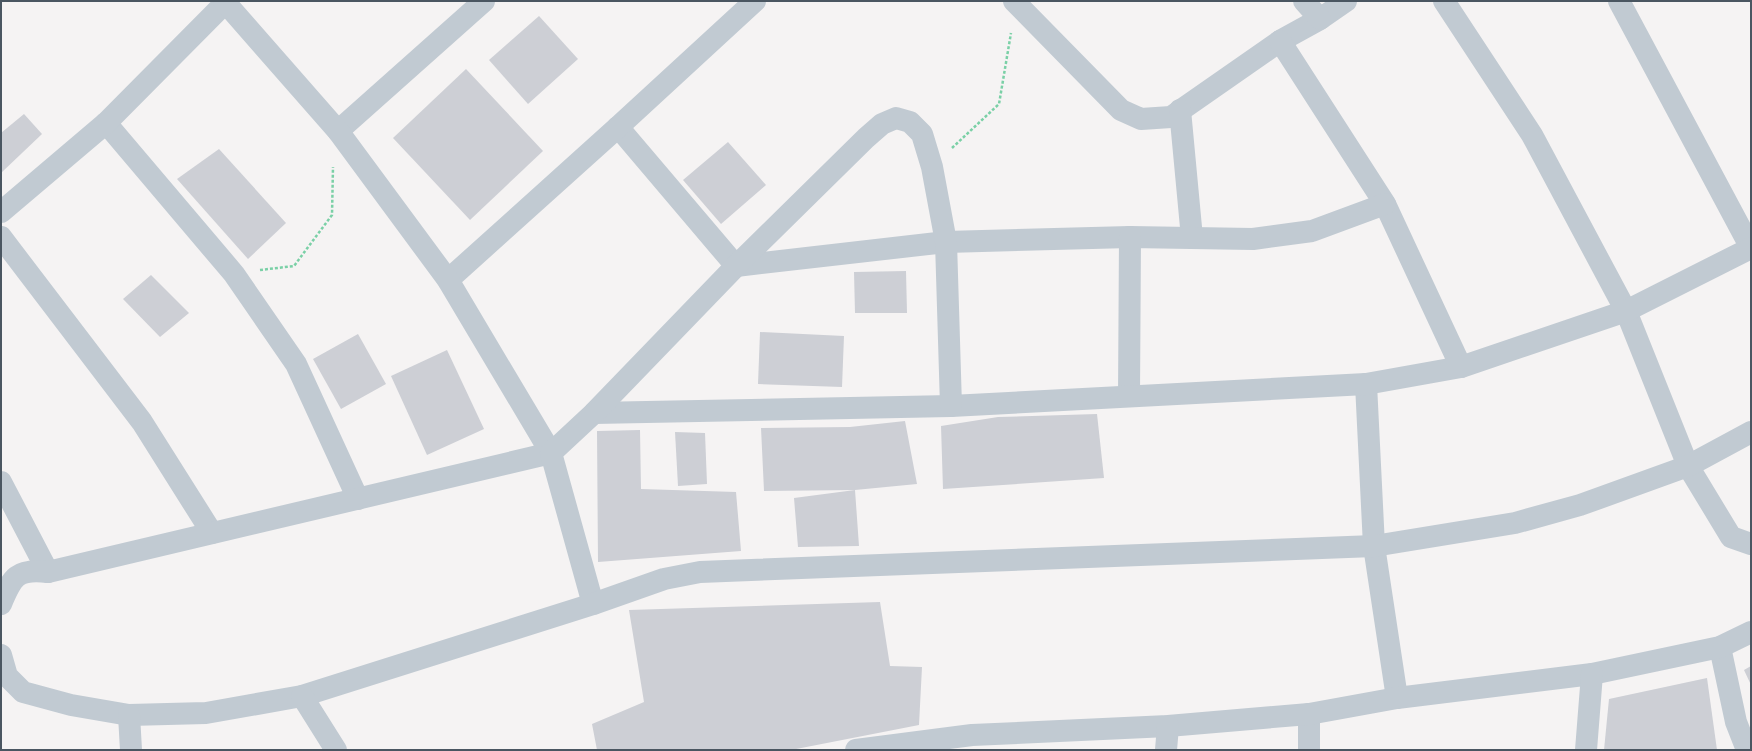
<svg xmlns="http://www.w3.org/2000/svg" width="1752" height="751" font-family="Manrope,sans-serif">
	<rect width="100%" height="100%" fill="#f5f3f3"/>
	<!-- building -->
	<g fill="#cdcfd5">
		<path d="M539,16L578,59L528,104L489,60Z"/>
		<path d="M466,69L543,151L470,220L393,138Z"/>
		<path d="M24,114L42,134L1,173V133Z"/>
		<path d="M728,142L766,185L721,224L683,180Z"/>
		<path d="M219,149L286,223L248,259L177,179Z"/>
		<path d="M906,271L907,313H855L854,272Z"/>
		<path d="M151,275L189,313L160,337L123,299Z"/>
		<path d="M760,332L844,336L842,387L758,384Z"/>
		<path d="M358,334L386,384L341,409L313,359Z"/>
		<path d="M447,350L484,429L427,455L391,376Z"/>
		<path d="M1097,414L1104,478L943,489L941,426L998,417Z"/>
		<path d="M905,421L917,484L855,490L859,546L798,547L794,498L855,490L764,491L761,428L850,427Z"/>
		<path d="M640,430L641,489L736,492L741,551L598,562L597,431Z"/>
		<path d="M675,432L705,433L707,484L678,486Z"/>
		<path d="M880,602L890,666L922,667L919,725L791,750H597L592,724L644,702L629,610Z"/>
		<path d="M1751,666V685L1744,670Z"/>
		<path d="M1707,678L1717,750H1604L1609,699Z"/>
	</g>
	<g fill="none" stroke-linecap="round" stroke-linejoin="round">
		<!-- path -->
		<g stroke="#7ad0a6" stroke-width="2.5" stroke-dasharray="3 2" stroke-linecap="butt">
			<path d="M952,148L999,104L1011,33"/>
			<path d="M260,270L294,266L332,215L333,167"/>
		</g>
		<!-- minor -->
		<g stroke="#c1cad2" stroke-width="22">
			<path d="M1014,1L1121,110L1141,119L1171,117L1280,41L1320,19L1346,1"/>
			<path d="M1304,1L1320,19"/>
			<path d="M1444,1L1532,135L1626,311L1688,466L1731,537L1751,544"/>
			<path d="M1619,1L1751,248"/>
			<path d="M1280,41L1385,204L1461,367"/>
			<path d="M1180,110L1192,238"/>
			<path d="M106,123L234,274L296,364L358,499"/>
			<path d="M618,127L736,266"/>
			<path d="M338,131L484,1"/>
			<path d="M1,212L106,123L227,1"/>
			<path d="M1,237L142,422L212,533"/>
			<path d="M736,266L946,242L1130,237L1253,239L1312,231L1385,204"/>
			<path d="M448,280L618,127L755,1"/>
			<path d="M1366,384L1374,546L1397,698"/>
			<path d="M1129,396L1130,237"/>
			<path d="M594,413L951,406L1366,384L1461,367L1626,311L1751,248"/>
			<path d="M1,482L48,572"/>
			<path d="M1,604C12,577 17,568 48,572L551,453L448,280L338,131L224,1"/>
			<path d="M593,604L551,453L594,413L736,266L866,138L882,124L896,118L910,122L922,134L932,167L946,242L951,406"/>
			<path d="M1720,647L1736,722L1747,750"/>
			<path d="M1,655L7,676L23,692L71,705L129,715L206,713L302,696L593,604L664,579L700,572L1374,546L1515,523L1580,505L1688,466L1751,432"/>
			<path d="M302,696L336,750"/>
			<path d="M1309,714V750"/>
			<path d="M129,715L131,750"/>
			<path d="M856,750L972,735L1168,726L1309,714L1397,698L1592,674L1720,647L1751,632"/>
			<path d="M1166,750L1168,726"/>
			<path d="M1586,750L1592,674"/>
		</g>
	</g>
	<!-- border -->
	<rect width="1752" height="751" fill="none" stroke="#4a5661" stroke-width="4"/>
</svg>
